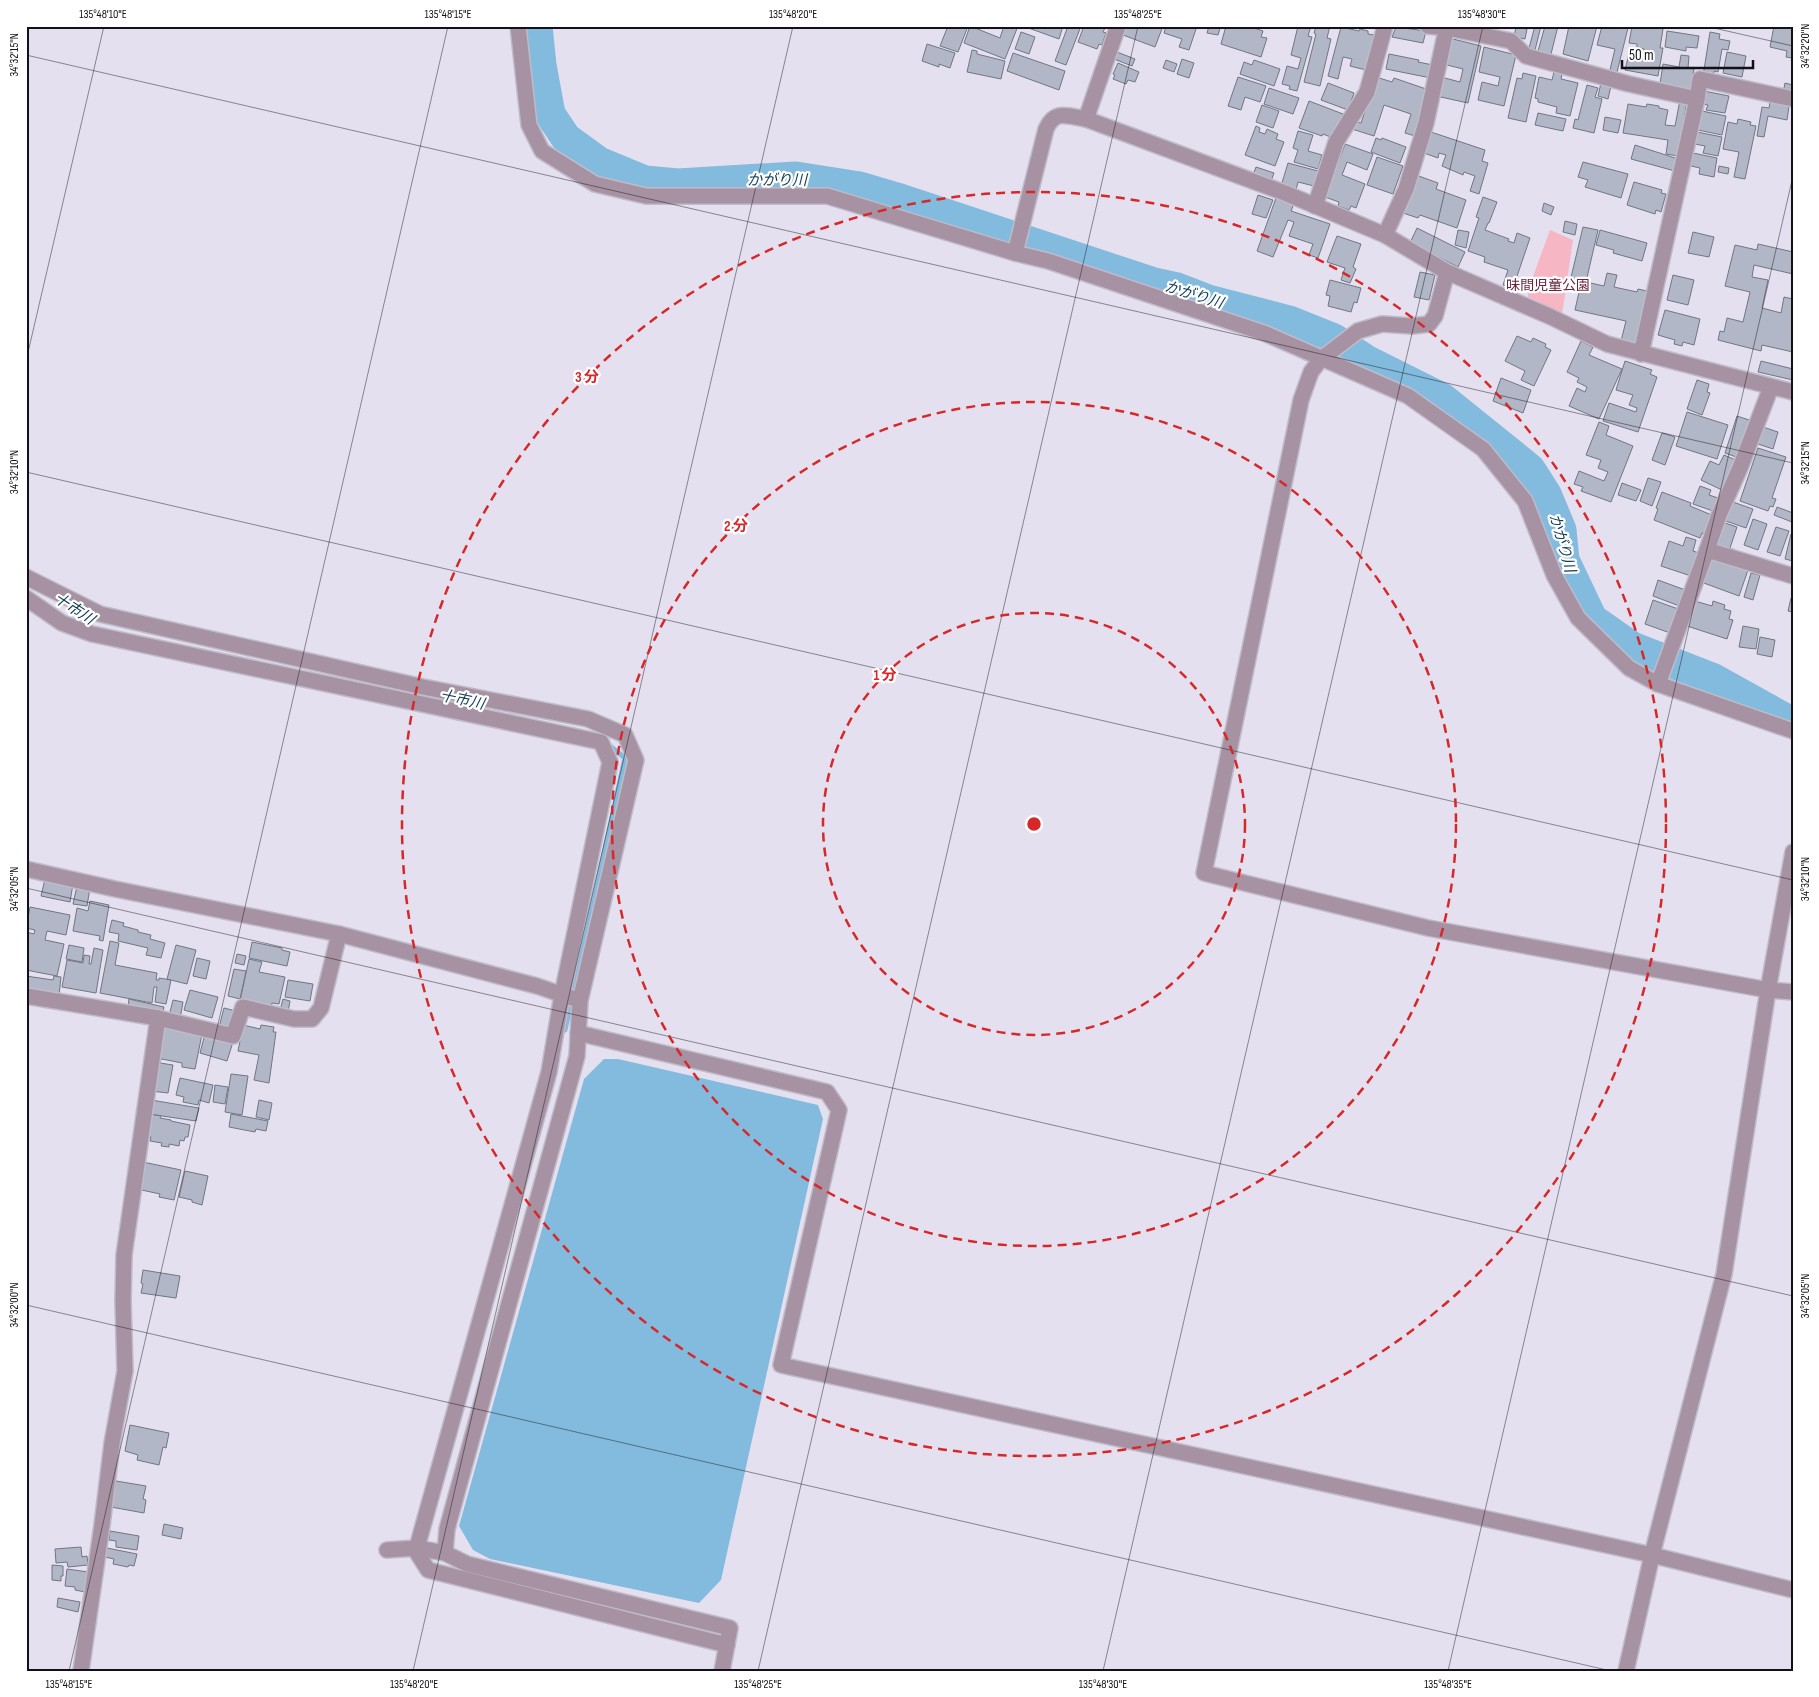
<svg xmlns="http://www.w3.org/2000/svg" width="1819" height="1697" font-family="'Sofia Sans Condensed','Noto Sans JP',sans-serif">
	<rect width="100%" height="100%" fill="#e5e0f0"/>
	<!-- green -->
	<path fill="#f7b6c4" d="M1550,230L1573,240L1562,315L1528,297V290Z"/>
	<!-- water -->
	<path fill="#83bbde" d="M604,1059H618L818,1105L823,1119L721,1580L699,1603L490,1559L473,1550L459,1526L584,1079Z"/>
	<g fill="none" stroke-linecap="round" stroke-linejoin="round">
		<!-- stream -->
		<path stroke="#83bbde" stroke-width="5" d="M565,1030L625,758L605,742"/>
		<!-- river -->
		<path stroke="#83bbde" stroke-width="31" d="M537,26L541,65L550,114L566,138L599,162L645,181L678,184L796,177L860,187L897,198L1154,283L1177,288L1208,300L1289,321L1334,339L1366,360L1442,398L1530,469L1546,494L1561,530L1564,560L1592,619L1632,647L1714,679L1793,723"/>
	</g>
	<!-- building -->
	<g fill="#b1b7c6" stroke="#707684">
		<path d="M948,26H968L958,52L940,46Z"/>
		<path d="M970,26L1000,38L1004,26H1018L1005,59L964,43Z"/>
		<path d="M1023,26H1063L1059,39Z"/>
		<path d="M1068,26H1081L1066,65L1055,61Z"/>
		<path d="M1084,26H1099L1105,28L1103,32L1106,33L1102,45L1099,44L1097,49L1078,42Z"/>
		<path d="M1126,26H1148L1152,28L1153,26H1163L1155,47L1123,35Z"/>
		<path d="M1166,26H1197L1189,50L1179,47L1182,39L1164,33Z"/>
		<path d="M1209,26H1223V28H1220L1218,35L1207,33Z"/>
		<path d="M1226,26H1248L1263,31L1261,37L1267,38L1261,57L1221,44Z"/>
		<path d="M1298,26H1311L1308,36L1312,37L1297,91L1289,89L1290,86L1282,84L1287,66L1298,69L1301,58L1291,55Z"/>
		<path d="M1316,26H1330L1327,38L1331,39L1320,86L1304,82L1316,34L1314,33Z"/>
		<path d="M1535,26H1541L1535,50L1529,48Z"/>
		<path d="M1545,26H1558L1551,54L1538,51Z"/>
		<path d="M1569,26H1597L1588,61L1563,54Z"/>
		<path d="M1602,26H1624L1628,28L1616,76L1609,74L1615,49L1597,45Z"/>
		<path d="M1632,26H1650L1663,29L1660,48H1663L1658,76L1625,70L1630,49L1644,52V49L1637,47V44L1629,43Z"/>
		<path d="M1774,26H1793V61H1791L1792,58L1786,57L1787,51L1770,47Z"/>
		<path d="M1341,27L1359,31L1360,29L1368,31V34L1374,35L1366,70L1350,66L1352,59L1343,57L1338,79L1328,76Z"/>
		<path d="M1396,27L1426,31L1423,43L1392,37Z"/>
		<path d="M1516,27L1527,29L1525,39L1514,37Z"/>
		<path d="M1667,31L1699,36L1697,48L1686,47V51L1665,47Z"/>
		<path d="M1021,32L1035,37L1029,54L1015,49Z"/>
		<path d="M1710,32L1720,34L1719,39L1730,41L1728,50L1722,49L1718,72L1714,71L1713,77L1703,76Z"/>
		<path d="M1449,38L1481,46L1468,103L1436,96L1441,77L1460,82L1463,69L1443,64Z"/>
		<path d="M927,44L955,53L950,68L939,64V67L922,61Z"/>
		<path d="M1484,47L1516,55L1504,106L1478,100L1482,82L1498,86L1500,77L1479,72Z"/>
		<path d="M972,50L977,51V54L1005,61L1001,79L967,72Z"/>
		<path d="M1117,52L1135,59L1132,66L1114,59Z"/>
		<path d="M1727,52L1746,56L1742,77L1723,73Z"/>
		<path d="M1013,53L1065,71L1059,90L1007,71Z"/>
		<path d="M1389,54L1419,60L1418,62L1433,65L1431,78L1386,69Z"/>
		<path d="M1681,55L1689,56L1688,68L1694,69L1690,90L1660,84L1663,64L1679,67Z"/>
		<path d="M1182,59L1194,63L1189,78L1177,74Z"/>
		<path d="M1166,60L1177,64L1174,72L1163,68Z"/>
		<path d="M1254,60L1280,69L1274,86L1240,74L1244,62L1252,65Z"/>
		<path d="M1118,63L1139,72L1135,82L1128,80L1126,84L1113,79L1115,75L1113,74Z"/>
		<path d="M1554,72L1562,74L1561,79L1578,83L1570,116L1556,113L1557,107L1538,102V99L1535,98L1539,77L1552,80Z"/>
		<path d="M1523,73L1536,76L1526,122L1508,118L1517,78L1522,79Z"/>
		<path d="M1238,77L1266,86L1260,102L1245,97L1241,110L1228,106Z"/>
		<path d="M1376,77L1392,82L1394,78L1429,90L1415,136L1405,133L1411,114L1384,105L1374,136L1352,129L1355,121L1361,123Z"/>
		<path d="M1328,83L1354,93L1348,110L1321,100Z"/>
		<path d="M1601,83L1611,86L1608,99L1598,96Z"/>
		<path d="M1785,83L1793,85V95L1783,93Z"/>
		<path d="M1587,85L1598,88L1595,97L1602,99L1594,133L1573,128L1575,119L1578,120Z"/>
		<path d="M1269,88L1299,98L1293,114L1264,104Z"/>
		<path d="M1704,91L1729,96L1725,113L1706,110L1708,105L1702,104Z"/>
		<path d="M1680,100L1687,101L1678,156L1666,154L1668,140L1623,133L1628,104L1646,107L1647,104L1659,106V108L1668,110L1665,125L1675,126Z"/>
		<path d="M1309,101L1343,114L1333,138L1323,134L1322,136L1299,128Z"/>
		<path d="M1770,102L1789,106L1787,120L1768,116L1764,137L1757,136L1762,107L1769,108Z"/>
		<path d="M1262,105L1279,111L1273,128L1256,122Z"/>
		<path d="M1702,111L1726,116L1722,135L1698,130Z"/>
		<path d="M1538,113L1566,119L1563,131L1535,125Z"/>
		<path d="M1605,117L1621,120L1618,133L1603,130Z"/>
		<path d="M1738,119L1751,122L1750,125L1756,126L1745,179L1734,177L1739,152L1723,149L1728,122L1737,124Z"/>
		<path d="M1256,126L1260,128L1259,132L1265,134L1267,129L1278,134L1276,139L1284,142L1275,166L1245,155Z"/>
		<path d="M1298,131L1313,135L1308,151L1322,155L1318,169L1294,162L1298,150L1293,148Z"/>
		<path d="M1431,132L1485,150L1482,161L1488,163L1479,194L1470,191L1475,176L1464,172L1463,175L1442,166L1446,155L1439,153L1438,158L1424,153Z"/>
		<path d="M1697,132L1722,137L1718,156L1703,153L1705,146L1695,144Z"/>
		<path d="M1376,138L1381,140L1382,138L1406,147L1400,163L1371,152Z"/>
		<path d="M1345,144L1373,154L1367,170L1347,162L1342,175L1365,184L1356,208L1351,206L1349,210L1338,206L1339,202L1325,197Z"/>
		<path d="M1635,145L1678,159L1675,171L1631,159Z"/>
		<path d="M1693,153L1717,158L1714,177L1699,174L1700,168L1691,166Z"/>
		<path d="M1377,157L1403,166L1393,194L1367,185Z"/>
		<path d="M1583,162L1628,174L1621,198L1585,187L1588,180L1578,177Z"/>
		<path d="M1288,163L1318,171L1314,186L1298,182L1296,190L1281,186Z"/>
		<path d="M1719,166L1729,168L1728,174L1718,172Z"/>
		<path d="M1256,167L1274,173L1271,181L1253,175Z"/>
		<path d="M1416,175L1438,183L1436,189L1466,200L1457,228L1420,215L1418,218L1403,213Z"/>
		<path d="M1634,182L1662,190L1661,193L1666,194L1661,212L1656,210L1655,214L1627,205Z"/>
		<path d="M1258,195L1273,200L1266,218L1252,214Z"/>
		<path d="M1483,197L1497,202L1489,223H1488L1485,230L1509,239L1508,241L1514,243L1517,233L1530,238L1513,288L1503,285L1508,270L1484,262L1485,257L1468,251L1479,218L1476,217Z"/>
		<path d="M1276,198L1294,204L1291,211L1330,224L1318,258L1309,255L1313,244L1289,236L1294,222L1288,220L1273,257L1257,251Z"/>
		<path d="M1544,203L1554,207L1551,215L1542,211Z"/>
		<path d="M1565,221L1577,224L1575,235L1563,232Z"/>
		<path d="M1583,227L1598,230L1586,282L1604,286L1607,273L1617,275L1614,287L1637,292L1638,289L1647,291L1635,345L1621,341L1626,321L1575,310L1579,292L1568,290Z"/>
		<path d="M1417,228L1465,252L1458,267L1410,243Z"/>
		<path d="M1458,230L1469,232L1466,248L1455,245Z"/>
		<path d="M1600,230L1647,243L1642,261L1613,253L1614,250L1596,245Z"/>
		<path d="M1693,232L1714,237L1709,257L1688,253Z"/>
		<path d="M1337,236L1361,244L1353,267L1356,269L1350,283L1341,280L1345,268L1327,262Z"/>
		<path d="M1758,244L1793,252V274L1754,265L1752,277L1768,280L1762,308L1781,313L1784,297L1793,299V352L1762,345L1761,351L1718,340L1720,331L1724,332L1727,318L1743,322L1750,292L1725,286L1735,245L1757,250Z"/>
		<path d="M1420,272L1435,275L1429,300L1414,297Z"/>
		<path d="M1673,275L1694,280L1688,305L1667,300Z"/>
		<path d="M1330,280L1361,288L1357,303L1354,302L1351,312L1328,306L1330,296L1326,295Z"/>
		<path d="M1665,310L1700,319L1694,345L1683,342L1682,346L1674,344L1675,340L1658,335Z"/>
		<path d="M1517,336L1531,342L1533,338L1546,344L1545,347L1551,350L1534,386L1521,380L1525,371L1505,361Z"/>
		<path d="M1581,341L1593,347L1589,355L1622,369L1599,419L1569,406L1577,388L1585,392L1587,387L1577,382L1579,378L1567,372Z"/>
		<path d="M1625,361L1652,370L1650,374L1657,377L1638,432L1603,421L1609,403L1636,412L1637,408L1629,405L1633,395L1616,390Z"/>
		<path d="M1761,361L1793,369V380L1758,372Z"/>
		<path d="M1501,378L1531,390L1523,413L1493,401Z"/>
		<path d="M1697,380L1709,384L1707,392L1710,393L1702,415L1687,409Z"/>
		<path d="M1687,412L1728,425L1717,459L1676,446Z"/>
		<path d="M1737,416L1752,421L1739,458L1725,453Z"/>
		<path d="M1599,422L1609,426L1606,435L1633,446L1611,502L1581,491L1583,487L1574,484L1579,471L1604,481L1608,472L1598,468L1601,460L1586,455Z"/>
		<path d="M1763,427L1778,432L1773,449L1758,444Z"/>
		<path d="M1662,433L1675,437L1665,465L1652,460Z"/>
		<path d="M1758,448L1786,457L1772,498L1776,499L1773,507L1770,506L1768,511L1740,501Z"/>
		<path d="M1724,455L1738,461L1724,491L1701,480L1710,461L1719,465Z"/>
		<path d="M1648,478L1661,482L1652,506L1640,501Z"/>
		<path d="M1622,483L1641,490L1636,501L1618,495Z"/>
		<path d="M1700,486L1711,490L1709,495L1718,498L1713,511L1693,504Z"/>
		<path d="M1662,492L1691,503L1690,506L1714,516L1707,535L1702,533L1700,538L1654,520L1658,509L1656,508Z"/>
		<path d="M1730,501L1753,509L1746,528L1723,520Z"/>
		<path d="M1777,507L1793,513L1792,522L1774,515Z"/>
		<path d="M1753,519L1767,524L1758,550L1744,545Z"/>
		<path d="M1722,522L1737,527L1730,548L1735,550L1733,555L1718,548L1719,545L1715,544Z"/>
		<path d="M1776,527L1789,531L1780,556L1767,552Z"/>
		<path d="M1791,534H1793V561L1785,559Z"/>
		<path d="M1686,537L1696,540L1693,551L1699,553L1691,576L1661,566L1669,541L1683,546Z"/>
		<path d="M1711,556L1748,570L1739,596L1701,582Z"/>
		<path d="M1751,573L1760,575L1753,600L1744,597Z"/>
		<path d="M1658,580L1688,591L1682,607L1653,596Z"/>
		<path d="M1791,598H1793V612L1788,611Z"/>
		<path d="M1653,600L1681,610L1673,634L1645,624Z"/>
		<path d="M1695,601L1712,606L1713,601L1725,605L1724,609L1731,611L1729,619L1733,620L1727,639L1687,626Z"/>
		<path d="M1743,626L1759,629L1756,649L1739,647Z"/>
		<path d="M1760,637L1775,640L1772,657L1757,654Z"/>
		<path d="M45,879L73,884L70,902L41,896Z"/>
		<path d="M77,886L90,888L87,906L73,904Z"/>
		<path d="M90,901L109,905L103,941L99,940L100,936L73,931L77,908L88,911Z"/>
		<path d="M30,907L70,915L66,935L47,931L45,940L64,944L57,976L26,970V932L34,934L35,930L26,928Z"/>
		<path d="M112,920L124,923L123,926L138,930V932L151,935L150,939L165,943L161,958L146,955L148,948L118,941L119,934L109,932Z"/>
		<path d="M110,941L119,943L115,965L157,973L156,980H159V978L171,980L166,1004L155,1002L157,987H154L152,1003L100,993Z"/>
		<path d="M252,942L282,948V950L290,952L287,966L249,958Z"/>
		<path d="M69,945L84,948L82,962L66,959Z"/>
		<path d="M176,945L196,950L187,984L167,979Z"/>
		<path d="M94,948L103,950L96,993L62,987L67,960L83,963L84,955L90,956L89,964H91Z"/>
		<path d="M237,954L246,956L244,965L235,963Z"/>
		<path d="M197,958L210,961L206,979L193,976Z"/>
		<path d="M249,959L262,962L259,972L285,977L279,1004L272,1003L271,1007L240,1001Z"/>
		<path d="M234,969L246,971L240,999L228,996Z"/>
		<path d="M26,976L53,980L54,976L61,977L59,996L26,991Z"/>
		<path d="M288,980L313,984L310,1001L285,997Z"/>
		<path d="M190,990L218,997L212,1018L184,1010Z"/>
		<path d="M129,999L164,1007L162,1015L128,1008Z"/>
		<path d="M283,999L290,1001L288,1012L280,1011Z"/>
		<path d="M173,1000L183,1002L180,1019L169,1016Z"/>
		<path d="M224,1008L236,1011L230,1030L219,1027Z"/>
		<path d="M243,1025L260,1029L261,1025L274,1027L273,1032H276L269,1083L254,1080L259,1055L238,1051Z"/>
		<path d="M163,1027L202,1034L195,1069L182,1067V1063L157,1058Z"/>
		<path d="M205,1034L233,1042L227,1061L200,1053Z"/>
		<path d="M156,1058L161,1059L160,1063L173,1065L168,1093L151,1091Z"/>
		<path d="M231,1074L248,1076L242,1115L225,1112Z"/>
		<path d="M180,1078L213,1085L209,1103L199,1100L198,1105L183,1102L184,1097L176,1095Z"/>
		<path d="M215,1085L228,1087L225,1104L213,1102Z"/>
		<path d="M151,1100L199,1108L196,1121L149,1114Z"/>
		<path d="M259,1100L272,1103L269,1120L256,1117Z"/>
		<path d="M149,1114L161,1116L160,1118L171,1120V1121L190,1125L188,1137H185L184,1141L180,1140L179,1146L169,1144V1147L161,1146L162,1143L150,1141L151,1137L145,1136Z"/>
		<path d="M231,1114L268,1121L266,1131L256,1129L255,1132L229,1127Z"/>
		<path d="M143,1162L181,1170L174,1200L159,1197L160,1194L137,1189Z"/>
		<path d="M185,1171L208,1176L202,1205L192,1202V1200L179,1197Z"/>
		<path d="M143,1270L180,1276L176,1298L141,1293L143,1284L141,1283Z"/>
		<path d="M130,1425L169,1433L166,1448L163,1447L159,1465L137,1460L138,1455L125,1451Z"/>
		<path d="M116,1481L146,1486L143,1499L146,1500L144,1513L111,1507Z"/>
		<path d="M164,1524L183,1528L181,1539L162,1535Z"/>
		<path d="M110,1531L139,1536L137,1550L116,1547V1541L109,1540Z"/>
		<path d="M81,1547L82,1557L87,1556L88,1565L68,1567L67,1562L56,1563L55,1549Z"/>
		<path d="M107,1548L137,1554L134,1566L129,1565L128,1567L113,1564L114,1559L105,1557Z"/>
		<path d="M52,1565L63,1566V1576H61V1581L52,1580Z"/>
		<path d="M67,1569L88,1572L85,1592L75,1590V1587L65,1586Z"/>
		<path d="M58,1598L80,1602L78,1612L57,1607Z"/>
	</g>
	<g fill="none" stroke-linecap="round" stroke-linejoin="round">
		<defs>
			<g id="minor">
				<path d="M518,26L529,125L542,151L595,184L646,196H827L1015,253L1048,261L1264,333L1408,396L1483,449L1525,501L1554,575L1578,618L1629,668L1658,684L1793,731"/>
				<path d="M1428,26L1447,28L1511,41L1526,56L1629,84L1697,99L1700,79L1793,99"/>
				<path d="M1086,119L1118,26"/>
				<path d="M1315,206L1336,142L1367,92L1385,26"/>
				<path d="M1385,235L1406,189L1426,123L1447,26"/>
				<path d="M1015,253L1046,129C1055,109 1068,116 1086,119L1285,193L1385,235L1447,272L1549,316L1607,344L1793,392"/>
				<path d="M1447,272L1435,316L1429,324L1412,326L1382,324L1358,331L1321,359L1311,372L1301,400L1204,873L1428,928L1768,990L1793,992"/>
				<path d="M1641,354L1697,99"/>
				<path d="M1771,387L1740,468L1719,515L1707,550L1793,576"/>
				<path d="M26,577L100,614L423,687L588,719L625,735L636,760L580,1001L577,1056L447,1529L445,1553L467,1564L730,1628L722,1671"/>
				<path d="M26,598L62,623L92,634L601,742L610,762L562,995L549,1072L416,1551L428,1570L727,1645"/>
				<path d="M1658,684L1707,550"/>
				<path d="M26,869L115,889L339,934L537,986L572,998"/>
				<path d="M26,996L158,1018L233,1036L243,1007L294,1019H312L321,1008L339,934"/>
				<path d="M578,1033L827,1092L839,1110L781,1365L1652,1555L1793,1590"/>
				<path d="M387,1550L417,1548L445,1553"/>
				<path d="M81,1671L102,1525L112,1443L125,1371L123,1301L124,1255L158,1018"/>
				<path d="M1626,1671L1652,1555L1724,1274L1768,990L1793,852"/>
			</g>
		</defs>
		<!-- minor casing -->
		<use href="#minor" stroke="#bfbbc9" stroke-width="18"/>
		<!-- minor -->
		<use href="#minor" stroke="#a792a3" stroke-width="15"/>
	</g>
	<!-- ticks -->
	<path fill="none" stroke="#131117" stroke-width="1" stroke-opacity="0.45" d="M1705,26L1793,46M26,55L1793,463M26,361L104,26M26,472L1793,880M26,888L1793,1296M26,1305L1611,1671M69,1671L448,26M413,1671L793,26M758,1671L1138,26M1103,1671L1483,26M1448,1671L1793,176M1792,1671L1793,1669"/>
	<!-- distance rings -->
	<g fill="none" stroke="#d62828" stroke-width="2.5" stroke-dasharray="9 6">
		<circle cx="1034" cy="824" r="211"/>
		<circle cx="1034" cy="824" r="422"/>
		<circle cx="1034" cy="824" r="632"/>
	</g>
	<g text-anchor="middle" dominant-baseline="central" stroke-width="4.5" stroke-linejoin="round" paint-order="stroke">
		<!-- park labels -->
		<g font-size="14" fill="#6c2239" stroke="#fff">
			<text x="1548" y="285">味間児童公園</text>
		</g>
		<!-- water labels -->
		<g font-size="15" font-style="italic" fill="#134058" stroke="#fff">
			<text x="777" y="180">かがり川</text>
			<text transform="translate(1194 295) rotate(17)">かがり川</text>
			<text transform="translate(1562 543) rotate(74)">かがり川</text>
			<text transform="translate(74 609) rotate(33)">十市川</text>
			<text transform="translate(462 700) rotate(12)">十市川</text>
		</g>
	</g>
	<circle cx="1034" cy="824" r="8" fill="#d62828" stroke="#fff" stroke-width="2.5"/>
	<g font-size="15" text-anchor="middle" font-weight="bold" fill="#d62828" stroke="#fff" stroke-width="4.5" stroke-linejoin="round" paint-order="stroke">
		<text x="587" y="382">3 分</text>
		<text x="736" y="531">2 分</text>
		<text x="885" y="680">1 分</text>
	</g>
	<!-- border -->
	<rect width="1819" height="1697" fill="none" stroke="#ffffff" stroke-width="55"/>
	<!-- scale -->
	<path d="M1622 60v8h131v-8" fill="none" stroke="#131117" stroke-width="2.5"/>
	<text x="1629" y="60" font-size="15" fill="#131117" stroke="#ffffff" stroke-width="4" paint-order="stroke">50 m</text>
	<rect x="28" y="28" width="1764" height="1642" fill="none" stroke="#131117" stroke-width="2"/>
	<g font-size="12" text-anchor="middle" fill="#131117">
		<text x="103" y="18">135°48'10"E</text>
		<text x="448" y="18">135°48'15"E</text>
		<text x="793" y="18">135°48'20"E</text>
		<text x="1138" y="18">135°48'25"E</text>
		<text x="1482" y="18">135°48'30"E</text>
		<text transform="translate(1805 46) rotate(-90)" y="4">34°32'20"N</text>
		<text transform="translate(14 55) rotate(-90)" y="4">34°32'15"N</text>
		<text transform="translate(1805 463) rotate(-90)" y="4">34°32'15"N</text>
		<text transform="translate(14 472) rotate(-90)" y="4">34°32'10"N</text>
		<text transform="translate(1805 879) rotate(-90)" y="4">34°32'10"N</text>
		<text transform="translate(14 889) rotate(-90)" y="4">34°32'05"N</text>
		<text transform="translate(1805 1296) rotate(-90)" y="4">34°32'05"N</text>
		<text transform="translate(14 1305) rotate(-90)" y="4">34°32'00"N</text>
		<text x="69" y="1688">135°48'15"E</text>
		<text x="414" y="1688">135°48'20"E</text>
		<text x="758" y="1688">135°48'25"E</text>
		<text x="1103" y="1688">135°48'30"E</text>
		<text x="1448" y="1688">135°48'35"E</text>
	</g>
</svg>
